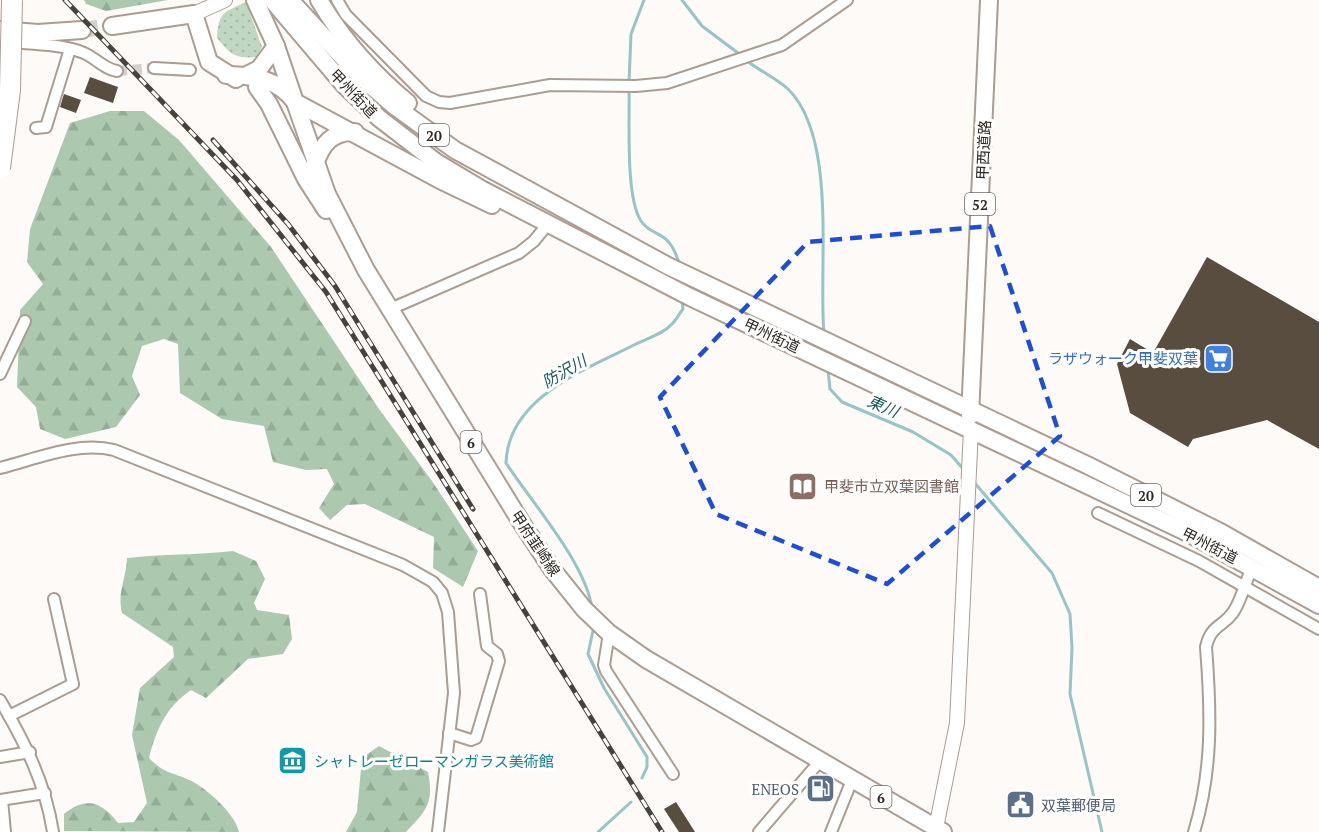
<svg xmlns="http://www.w3.org/2000/svg" width="1319" height="832" font-family="'PT Serif','Noto Sans JP',serif">
	<defs>
		<pattern id="grass-dots" width="8" height="8" patternUnits="userSpaceOnUse" patternTransform="scale(1.5)"><rect width="8" height="8" fill="#c0d7c3"/><path d="M2 2h.1M6 6h.1" fill="none" stroke="#a5b9a7" stroke-width="1.8" stroke-linecap="round"/></pattern>
		<pattern id="forest-firs" width="22" height="20" patternUnits="userSpaceOnUse" patternTransform="scale(1.5)"><rect width="22" height="20" fill="#acc9b0"/><path d="M5 1l3.5 6h-7zM16 11l3.5 6h-7z" fill="#94ad97"/></pattern>
	</defs>
	<rect width="100%" height="100%" fill="#fdfaf7"/>
	<!-- grass -->
	<path fill="url(#grass-dots)" d="M246,2L262,47L256,57C235,59 230,54 217,38C219,11 223,13 246,2Z"/>
	<!-- forest -->
	<g fill="url(#forest-firs)">
		<path d="M84,0H168L106,11L86,4Z"/>
		<path d="M110,111H144L179,140L271,247L379,409L432,481L478,551L463,587L433,568L434,537L365,504L347,505L330,520L319,508L334,484L327,469L306,470L273,462L264,426L222,419L180,393L178,344L164,339L142,346L132,376L140,395L116,427L65,439L40,429L36,407L17,387L20,310L43,284L27,262L30,229L70,123Z"/>
		<path d="M233,551L256,561L265,579L254,603L257,610L289,615L292,639L283,654L248,659L206,698L191,690C166,707 156,730 149,758C166,776 176,772 195,783C210,792 235,814 239,832L64,831V814C86,796 102,802 118,823L134,822L147,803L132,735L140,688L174,657L173,647L122,613C117,591 126,581 127,558C163,554 197,555 233,551Z"/>
		<path d="M379,746L428,772C434,803 427,810 406,832H346L357,812L362,758Z"/>
	</g>
	<g fill="none" stroke-linecap="round" stroke-linejoin="round">
		<!-- stream -->
		<g stroke="#97c4c7" stroke-width="3">
			<path d="M682,0L702,26L742,56"/>
			<path d="M747,61C760,71 776,78 788,89C838,138 818,268 824,334"/>
			<path d="M629,82L631,34L644,0"/>
			<path d="M629,89C630,119 625,197 641,221C653,239 668,227 679,263"/>
			<path d="M828,370L830,389L842,402L913,432L951,455L965,471"/>
			<path d="M973,481L1052,573L1070,614L1072,648L1070,694L1102,832"/>
			<path d="M592,608C585,562 532,503 506,463C508,397 587,369 636,344C648,338 663,334 672,324C676,320 679,314 683,309L682,300"/>
			<path d="M594,626L588,654L604,688L647,757V767L642,778"/>
			<path d="M598,832L631,802"/>
		</g>
	</g>
	<!-- building -->
	<g fill="#594d40">
		<path d="M90,77L118,87L113,103L84,93Z"/>
		<path d="M64,94L81,100L76,113L60,107Z"/>
		<path d="M1207,257L1319,322V449L1267,420L1193,439L1188,447L1130,413L1117,364L1130,339L1153,353Z"/>
		<path d="M676,802L695,832H679L664,809Z"/>
	</g>
	<g fill="none" stroke-linecap="round" stroke-linejoin="round">
		<!-- minor-tunnel -->
		<path stroke="#d4d0cd" stroke-width="10" stroke-dasharray="10 5" stroke-linecap="butt" d="M117,71L154,68"/>
		<!-- primary-tunnel -->
		<path stroke="#d4d0cd" stroke-width="16" stroke-dasharray="16 8" stroke-linecap="butt" d="M82,30L112,26"/>
		<defs>
			<g id="minor">
				<path d="M337,0L346,15L426,96L439,102L450,103L550,85L636,86L667,83L782,45L847,0"/>
				<path d="M0,41C26,44 60,43 84,53C97,59 104,69 117,71"/>
				<path d="M154,68L190,70"/>
				<path d="M36,128L46,127L70,49"/>
				<path d="M388,310L519,253L534,241L547,225"/>
				<path d="M0,374L25,321"/>
				<path d="M0,468C36,459 77,441 114,450L403,565L433,582L442,593L448,612L454,693L438,832"/>
				<path d="M1098,513L1199,561L1319,629"/>
				<path d="M609,633L604,665L606,671L673,774"/>
				<path d="M0,700C25,743 45,782 53,832"/>
				<path d="M9,716L73,684L54,599"/>
				<path d="M449,733L471,740L476,738L499,661L497,654L487,646L480,594"/>
				<path d="M0,757L30,752"/>
				<path d="M0,800L45,793"/>
				<path d="M2,800L5,832"/>
				<path d="M759,832L820,761"/>
				<path d="M831,832L852,780"/>
				<path d="M1194,832C1213,770 1211,711 1206,647C1211,624 1224,627 1234,611C1242,598 1246,581 1252,567"/>
			</g>
			<g id="tertiary">
				<path d="M194,14L225,0"/>
				<path d="M936,828L957,723L971,429"/>
			</g>
			<g id="primary">
				<path d="M112,26L194,14L209,62L236,79"/>
				<path d="M0,30L38,33L82,30"/>
				<path d="M226,75C252,75 279,79 295,102L327,194L366,270L521,522L552,569L584,609L609,633L646,659L943,832"/>
				<path d="M257,87L269,104L306,179L326,210"/>
				<path d="M315,164C322,144 332,131 355,132"/>
			</g>
			<g id="trunk">
				<path d="M255,0L276,46L295,102L440,180L492,205"/>
				<path d="M272,0L345,86L379,118L436,162L483,190L690,297L1186,532L1319,605"/>
				<path d="M290,0L360,76L393,105L455,150L668,266L1087,465L1222,533L1319,588"/>
				<path d="M319,0C342,39 373,74 408,103"/>
				<path d="M247,75L259,69L276,46"/>
				<path d="M970,416L989,0"/>
			</g>
		</defs>
		<!-- minor casing -->
		<use href="#minor" stroke="#ad9c90" stroke-width="14"/>
		<!-- tertiary casing -->
		<use href="#tertiary" stroke="#ad9c90" stroke-width="16"/>
		<!-- primary casing -->
		<use href="#primary" stroke="#ad9c90" stroke-width="20"/>
		<!-- trunk casing -->
		<use href="#trunk" stroke="#ad9c90" stroke-width="20"/>
		<!-- minor -->
		<use href="#minor" stroke="#fff" stroke-width="10"/>
		<!-- tertiary -->
		<use href="#tertiary" stroke="#fff" stroke-width="14"/>
		<!-- primary -->
		<use href="#primary" stroke="#fff" stroke-width="16"/>
		<!-- trunk -->
		<use href="#trunk" stroke="#fff" stroke-width="16"/>
		<defs>
			<g id="rail">
				<path d="M65,0L237,180L326,292L662,832"/>
				<path d="M213,140L288,224L335,286L473,509"/>
			</g>
		</defs>
		<!-- rail casing -->
		<use href="#rail" stroke="#48423d" stroke-width="5"/>
		<!-- rail -->
		<use href="#rail" stroke="#fff" stroke-width="3" stroke-dasharray="9" stroke-linecap="butt"/>
		<defs>
			<path id="motorway-bridge" d="M0,168L10,90L12,0"/>
		</defs>
		<!-- motorway-bridge casing -->
		<use href="#motorway-bridge" stroke="#ad9c90" stroke-width="22" stroke-linecap="butt"/>
		<!-- motorway-bridge -->
		<use href="#motorway-bridge" stroke="#fff" stroke-width="20"/>
	</g>
	<!-- marked area -->
	<path fill="none" stroke="#1d4ed8" stroke-width="4.5" stroke-dasharray="12 8" stroke-linejoin="round" d="M990,226L1060,436L887,584L716,514L660,397L808,242Z"/>
	<!-- icons -->
	<defs>
		<symbol id="supermarket-square" viewBox="-11 -11 22 22"><rect x="-9" y="-9" width="18" height="18" rx="4" fill="#3f7fe0" stroke="#fff"/><path d="M-6-5.5h2.5l.6 2H6L4.5 2H-2.5L-4.4-4H-6ZM-1.5 3.2a1.3 1.3 0 1 0 .1 0ZM3 3.2a1.3 1.3 0 1 0 .1 0Z" fill="#fff"/></symbol>
		<symbol id="library-square" viewBox="-11 -11 22 22"><rect x="-9" y="-9" width="18" height="18" rx="4" fill="#8d6e63" stroke="#fff"/><path d="M-6-4Q-3-5.5-.7-3.5V5Q-3 3-6 4ZM6-4Q3-5.5 .7-3.5V5Q3 3 6 4Z" fill="#fff"/></symbol>
		<symbol id="museum-square" viewBox="-11 -11 22 22"><rect x="-9" y="-9" width="18" height="18" rx="4" fill="#0f9aa8" stroke="#fff"/><path d="M0-6L6-3V-2H-6V-3ZM-5-1h2V3h-2ZM-1-1h2V3h-2ZM3-1h2V3H3ZM-6 4H6V6H-6Z" fill="#fff"/></symbol>
		<symbol id="fuel-square" viewBox="-11 -11 22 22"><rect x="-9" y="-9" width="18" height="18" rx="4" fill="#5c6f8a" stroke="#fff"/><path d="M-5.5-6h7V0h2V4h1.3V-2.5L3-4.5l.8-.8L6-3V5H2.5V1h-1V6h-7ZM-4.2-4.7v3.2H.2V-4.7Z" fill="#fff"/></symbol>
		<symbol id="civic-square" viewBox="-11 -11 22 22"><rect x="-9" y="-9" width="18" height="18" rx="4" fill="#5c6f8a" stroke="#fff"/><path d="M-.6-6.5H3V-4.5H.6V-3L4-1V1h2V6H-6V1h2V-1L-.6-3ZM-1.2 2.5V6h2.4V2.5Z" fill="#fff"/></symbol>
	</defs>
	<g fill-rule="evenodd">
		<use href="#supermarket-square" x="1202" y="342" width="33" height="33"/>
		<use href="#library-square" x="786" y="470" width="33" height="33"/>
		<use href="#museum-square" x="276" y="744" width="33" height="33"/>
		<use href="#fuel-square" x="804" y="772" width="33" height="33"/>
		<use href="#civic-square" x="1004" y="788" width="33" height="33"/>
	</g>
	<g text-anchor="middle" dominant-baseline="central" stroke-width="6" stroke-linejoin="round" paint-order="stroke">
		<!-- shield labels -->
		<g fill="#fff" stroke="#6d6865" stroke-width="1.5">
			<rect x="419" y="124" width="30" height="22" rx="4.5"/>
			<rect x="965" y="193" width="30" height="22" rx="4.5"/>
			<rect x="460.5" y="431" width="21" height="22" rx="4.5"/>
			<rect x="1131" y="484" width="30" height="22" rx="4.5"/>
			<rect x="870.5" y="786" width="21" height="22" rx="4.5"/>
		</g>
		<g font-size="14" font-weight="bold" fill="#2f2823">
			<text x="434" y="135">20</text>
			<text x="980" y="204">52</text>
			<text x="471" y="442">6</text>
			<text x="1146" y="495">20</text>
			<text x="881" y="797">6</text>
		</g>
		<!-- street labels -->
		<g font-size="15" fill="#2f2823" stroke="#fff">
			<text transform="translate(354 93) rotate(46)">甲州街道</text>
			<text transform="translate(983 150) rotate(-87)">甲西道路</text>
			<text transform="translate(772 335) rotate(25)">甲州街道</text>
			<text transform="translate(536 543) rotate(56)">甲府韮崎線</text>
			<text transform="translate(1210 545) rotate(27)">甲州街道</text>
		</g>
		<!-- shop labels -->
		<g font-size="15" fill="#366cbe" stroke="#fff" text-anchor="end">
			<text x="1198" y="358">ラザウォーク甲斐双葉</text>
		</g>
		<!-- education labels -->
		<g font-size="15" fill="#785e54" stroke="#fff" text-anchor="start">
			<text x="824" y="486">甲斐市立双葉図書館</text>
		</g>
		<!-- culture labels -->
		<g font-size="15" fill="#0d838f" stroke="#fff" text-anchor="start">
			<text x="314" y="761">シャトレーゼローマンガラス美術館</text>
		</g>
		<!-- service labels -->
		<g font-size="15" fill="#4e5e75" stroke="#fff" text-anchor="end">
			<text x="799" y="789">ENEOS</text>
			<text x="1041" y="805" text-anchor="start">双葉郵便局</text>
		</g>
		<!-- water labels -->
		<g font-size="16" font-style="italic" fill="#1a585c" stroke="#fff">
			<text transform="translate(564 371) rotate(-30)">防沢川</text>
			<text transform="translate(883 406) rotate(23)">東川</text>
		</g>
	</g>
</svg>
